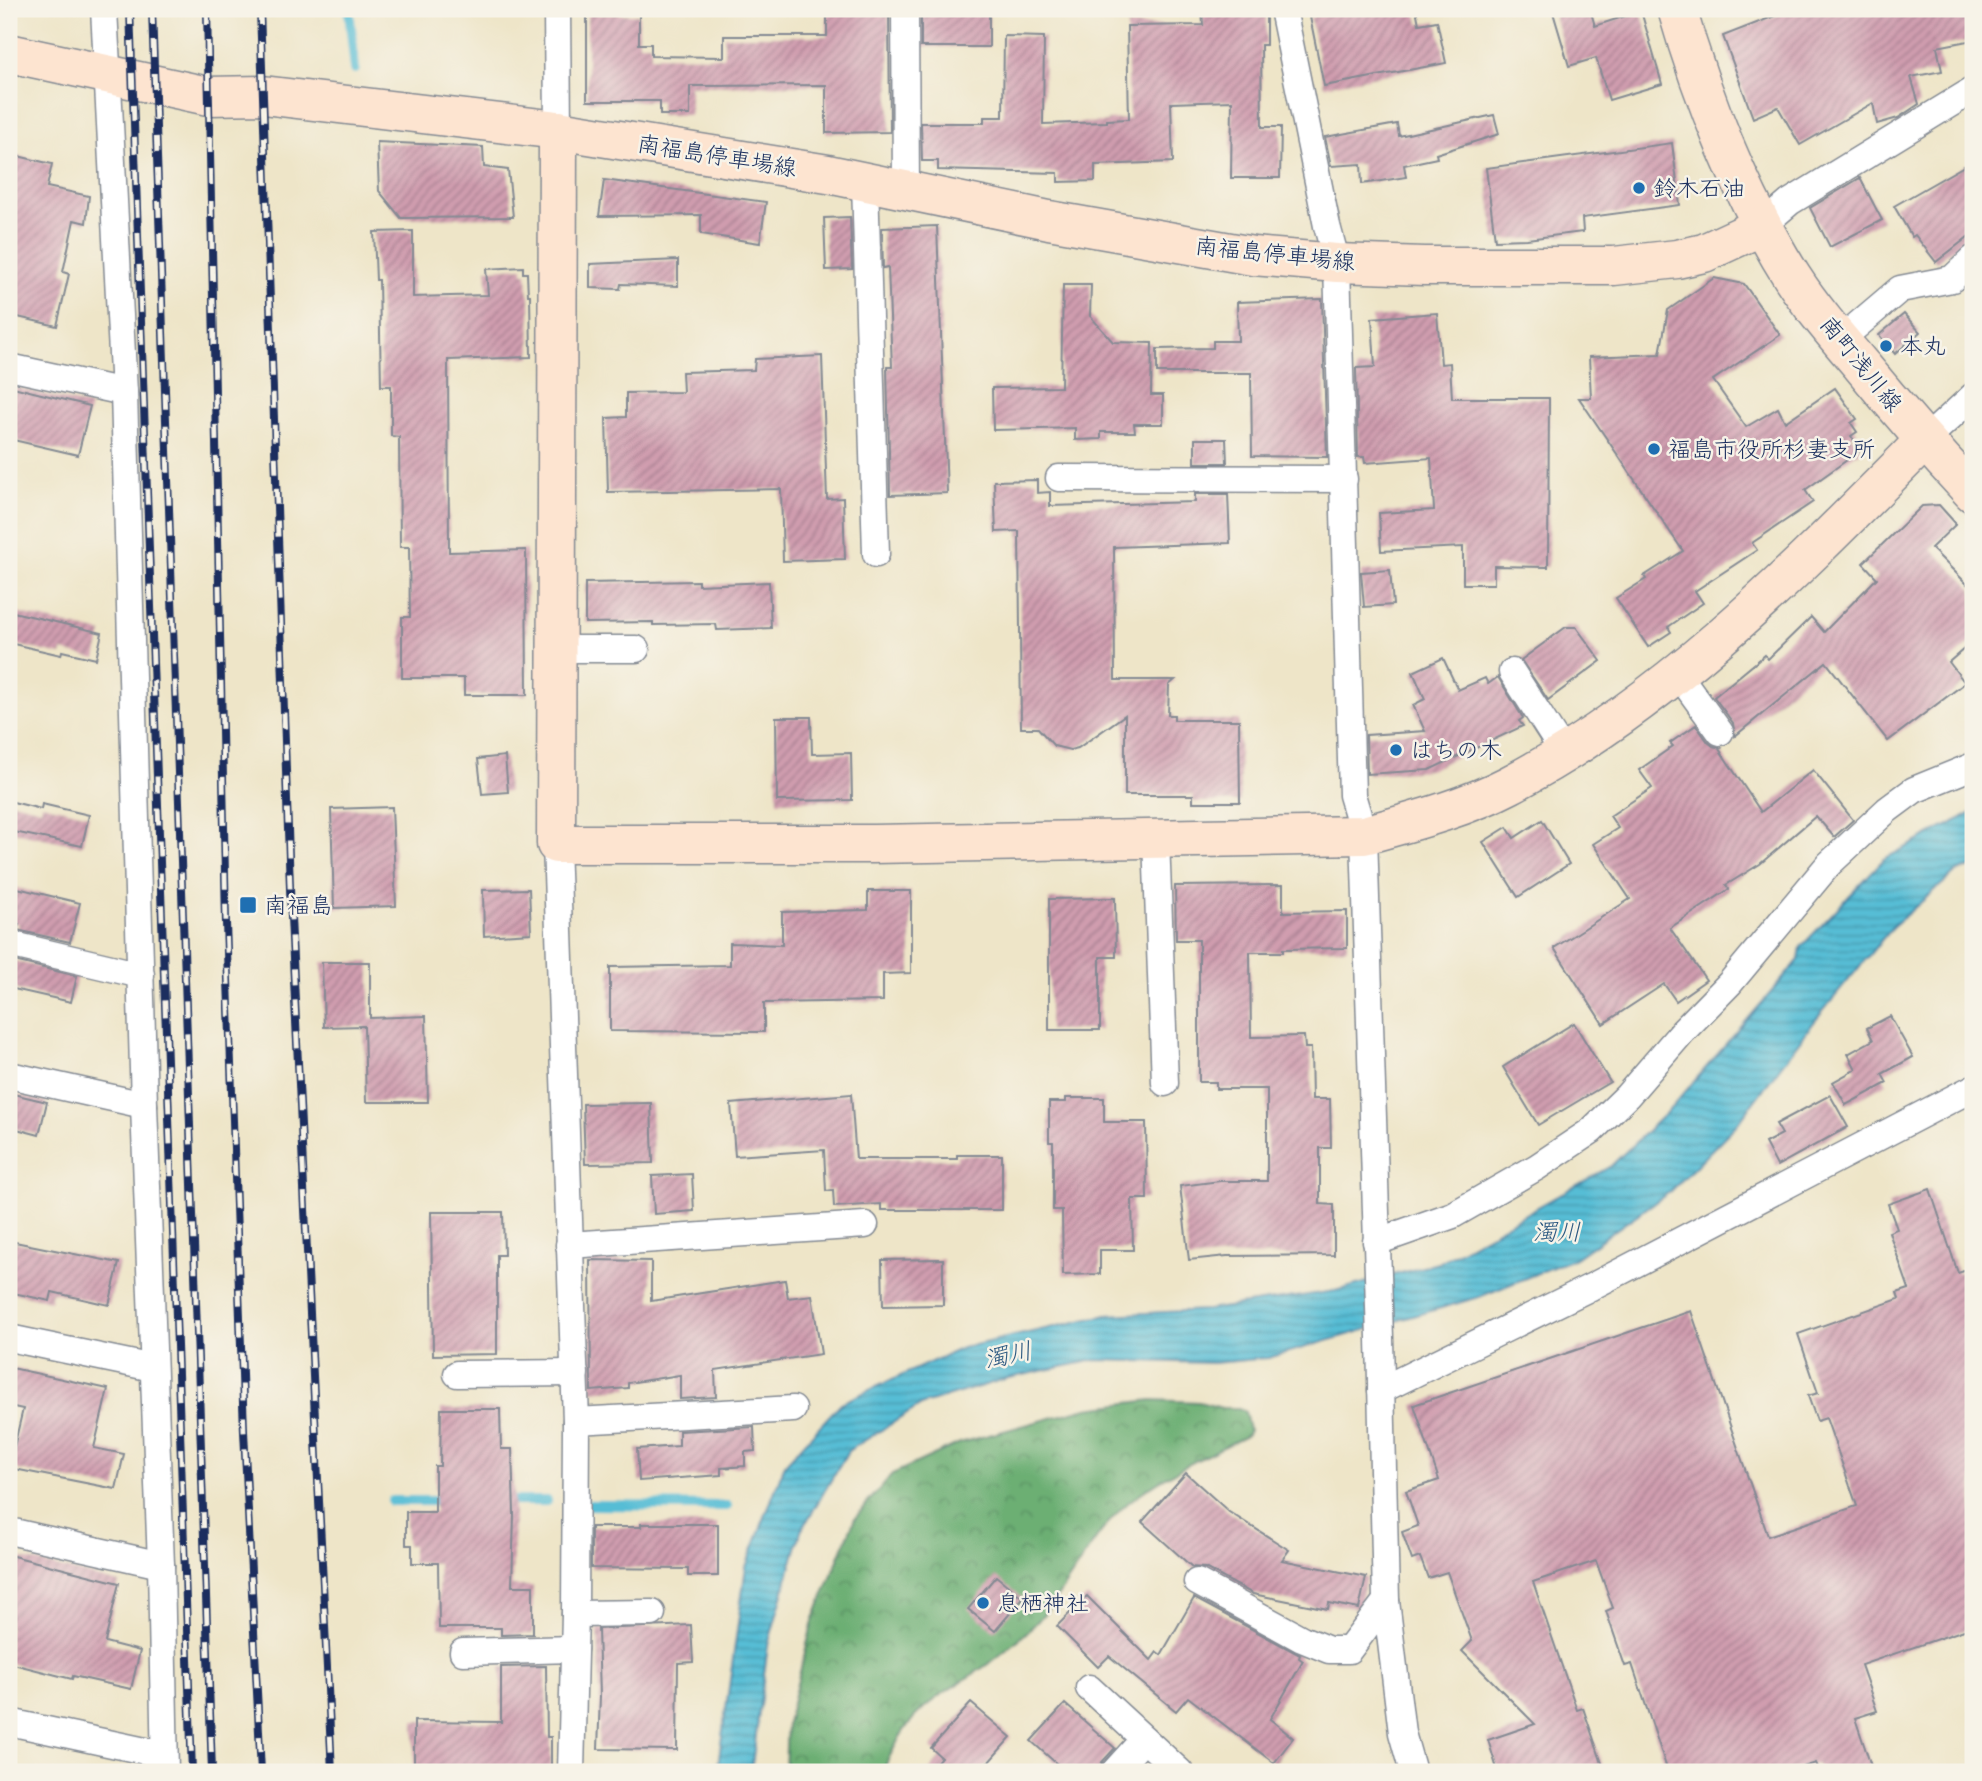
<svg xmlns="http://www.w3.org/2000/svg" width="1982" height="1781" font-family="'Comic Neue','Klee One',sans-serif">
	<defs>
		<pattern id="forest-crowns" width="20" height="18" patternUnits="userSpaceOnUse" patternTransform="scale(1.75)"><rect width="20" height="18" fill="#6caf73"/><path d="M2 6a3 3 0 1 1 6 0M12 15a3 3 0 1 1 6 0" fill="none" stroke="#588f62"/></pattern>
		<pattern id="water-rules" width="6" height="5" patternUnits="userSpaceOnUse" patternTransform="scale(1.75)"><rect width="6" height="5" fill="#57bdd5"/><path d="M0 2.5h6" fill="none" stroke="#479ab0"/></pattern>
		<pattern id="building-hatch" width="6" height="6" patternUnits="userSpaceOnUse" patternTransform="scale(1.75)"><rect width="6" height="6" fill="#d09daf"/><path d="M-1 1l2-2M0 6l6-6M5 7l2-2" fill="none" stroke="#a88092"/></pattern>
	</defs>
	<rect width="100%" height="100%" fill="#f7f3e8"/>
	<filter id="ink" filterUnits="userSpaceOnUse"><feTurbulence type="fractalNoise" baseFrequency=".0143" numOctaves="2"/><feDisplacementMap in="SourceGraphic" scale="14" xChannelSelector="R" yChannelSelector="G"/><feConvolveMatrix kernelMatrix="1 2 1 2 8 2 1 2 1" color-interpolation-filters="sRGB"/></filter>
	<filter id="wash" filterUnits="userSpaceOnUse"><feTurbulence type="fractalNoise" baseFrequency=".00686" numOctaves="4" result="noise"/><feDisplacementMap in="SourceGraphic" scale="28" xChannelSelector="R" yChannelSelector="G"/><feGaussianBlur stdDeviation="1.57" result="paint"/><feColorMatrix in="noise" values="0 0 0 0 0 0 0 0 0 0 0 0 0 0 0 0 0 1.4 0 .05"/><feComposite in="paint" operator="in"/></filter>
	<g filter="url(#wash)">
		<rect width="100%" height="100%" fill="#eee5c8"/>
		<!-- forest -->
		<path fill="url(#forest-crowns)" stroke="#446f68" stroke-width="2" d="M1152,1400L1199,1402L1222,1408H1239L1245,1412L1249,1430L1246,1436C1210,1454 1171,1471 1138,1495C1091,1529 1073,1586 1032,1627C1019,1640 1003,1653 988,1664C949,1692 916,1702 894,1748C890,1756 885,1764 884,1772H785L787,1723L813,1621L855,1518L892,1474L960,1443L1087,1408Z"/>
		<!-- water -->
		<path fill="url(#water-rules)" stroke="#39769a" stroke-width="2" d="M1973,812V866L1955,873L1892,927L1814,1022L1737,1124L1671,1191L1575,1258L1479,1297L1268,1358L1213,1363L1095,1360L1008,1378L923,1404L848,1451L801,1531L768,1645L751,1772H717L746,1567L785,1464L841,1403L962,1348L1106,1315L1207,1310L1335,1291L1438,1263L1611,1166L1673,1106L1799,960L1801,947L1884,859Z"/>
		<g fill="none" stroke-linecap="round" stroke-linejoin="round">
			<!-- stream -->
			<g stroke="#57bdd5" stroke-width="10">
				<path d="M349,9L355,69"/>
				<path d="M392,1501H448"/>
				<path d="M501,1501H546"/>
				<path d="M590,1505L727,1506"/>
			</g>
		</g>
		<g id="blocks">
			<!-- building -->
			<g fill="url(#building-hatch)">
				<path d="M930,9H989V47H921V10Z"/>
				<path d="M1202,9H1266V45H1261L1262,127H1281L1280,178H1231L1232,101L1171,103L1173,162L1095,165V181L1058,182V173L938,170V161H922L921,123H984V117H1003L1004,36L1044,37L1043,124L1107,122V120L1129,119L1127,26L1203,25Z"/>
				<path d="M1349,9H1416L1419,24L1437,21L1446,63L1324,86L1310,17Z"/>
				<path d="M1552,9H1590L1595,26L1641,11L1662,84L1609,100L1596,58L1569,66Z"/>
				<path d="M1793,9H1973V40L1937,47L1942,71L1911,77L1919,104L1898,118L1877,124L1873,103L1800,145L1778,107L1753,118L1723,36Z"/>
				<path d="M827,10H889L890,132L826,133V85L690,86V115H660V101H587V14H639V44H651V56L724,57V36H827Z"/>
				<path d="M1494,115L1499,134L1436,154L1437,158L1404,165L1406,177L1362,184L1361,164L1331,166L1325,137L1397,124L1399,136Z"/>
				<path d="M377,142L483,147L484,167L508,170L513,217L401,218L379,191Z"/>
				<path d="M1672,143L1680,205L1582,218L1583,232L1527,239L1495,240L1486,168Z"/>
				<path d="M9,154L52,164L47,187L89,196L86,223L74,220L63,272L69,274L57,326L9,315Z"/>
				<path d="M1973,161V233L1936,262L1915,235L1912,237L1894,206Z"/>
				<path d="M1860,178L1882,220L1830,247L1810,208Z"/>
				<path d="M604,180L766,202L760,243L701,234V215L599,216Z"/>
				<path d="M850,217L852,269L826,270L824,218Z"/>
				<path d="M937,226L947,493L890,495L887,367H892L888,267L883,268L882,228Z"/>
				<path d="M413,231V297L488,295L486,269L523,267V273H527L528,295H530L531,357L448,360L449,552L526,550L527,695H464V678H402V617H410L409,547H400L399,437L391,436V386H381L379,280H376L374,232Z"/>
				<path d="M678,260V286L621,284L620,289L590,288V264Z"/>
				<path d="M1714,278L1744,284L1780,335L1713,380L1746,427L1778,408L1785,422L1835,388L1857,419L1851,423L1857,432L1851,436L1861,450L1805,490L1813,502L1752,543L1757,550L1695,591L1703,603L1668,627L1671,632L1648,647L1616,598L1646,579L1644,576L1683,551L1579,398H1591L1589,357L1660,354L1668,310Z"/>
				<path d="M1063,285H1091L1090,316L1113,342L1152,343L1151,395H1163V424H1134L1135,432H1101V439L1075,440V428L993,430L992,388L1061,387Z"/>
				<path d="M1322,299L1327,457L1252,456L1251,373H1157V349L1213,348V341H1238L1237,302Z"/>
				<path d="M1437,313L1441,364L1450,363L1452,398H1549L1548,567L1494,566V584H1463V547L1381,551L1379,513L1434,510L1431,458L1365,463L1364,457H1358L1356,368L1375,367L1372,318Z"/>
				<path d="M1904,314L1920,332L1895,354L1879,335Z"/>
				<path d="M822,356L827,499L843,498L845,559L783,561L781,489L608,492L606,418L626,417V393L683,392L682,372L754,370L755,359Z"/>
				<path d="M9,386L90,406L78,455L9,439Z"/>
				<path d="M1195,439H1226L1227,463H1195Z"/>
				<path d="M1037,480V493L1050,492V506L1195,502V494H1228L1230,543L1114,547L1115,680H1175L1169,685L1168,715H1174V720H1239L1240,802H1193V795H1125V715L1078,748L1070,750L1054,746L1038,728H1021L1019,531L996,532L994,481Z"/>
				<path d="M1939,505L1956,524L1931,548L1973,590V641L1949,662L1965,683L1888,741L1826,662L1735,736L1733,723L1714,697L1765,655L1768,659L1811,617L1824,632L1877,578L1863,563L1922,506Z"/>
				<path d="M1390,570L1393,605L1364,607L1361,572Z"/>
				<path d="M698,581V585L769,582L771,628L717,630L716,624L653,625V622L585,623V583Z"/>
				<path d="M9,611L102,633L96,659L62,651L61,655L9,643Z"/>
				<path d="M1566,627H1576L1601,661L1548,700L1521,660Z"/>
				<path d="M1443,658L1458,690L1485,678L1488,684L1498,677L1523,718L1519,721L1523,726L1429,770L1367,774L1366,735L1425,731L1413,705L1425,699L1413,672Z"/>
				<path d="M776,717H811L812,754L851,753L852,800L777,801Z"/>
				<path d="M1696,725L1708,742L1713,746L1721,748L1719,749L1761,812L1813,770L1853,820L1834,837L1816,816L1760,864L1726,885L1729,889L1670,928L1706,980L1676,1001L1664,984L1603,1024L1554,948L1630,899L1593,844L1618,828L1610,816L1652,788L1639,770L1673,746L1670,743Z"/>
				<path d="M505,756L508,792L482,794L478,759Z"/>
				<path d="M9,801L41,809L42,804L89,815L82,846L9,831Z"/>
				<path d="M392,807L396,906L334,908L331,809Z"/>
				<path d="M1542,820L1569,864L1518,897L1483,842L1507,827L1514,838Z"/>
				<path d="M1283,885V912L1347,911V948L1283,949V952H1250L1251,1037L1304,1036L1305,1048H1311L1312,1099H1330L1331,1148H1320V1204L1334,1205V1255L1227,1256L1189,1260L1180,1186L1220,1181H1267V1089H1216V1082H1199V940H1176L1175,886Z"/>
				<path d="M9,886L80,903L70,942L17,930L19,924L9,921Z"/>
				<path d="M529,889L531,933L484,936L483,890Z"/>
				<path d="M868,891H911V973L883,974V1001L764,1003V1032L610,1031V967L730,965V943L782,945V912L868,910Z"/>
				<path d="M1115,898L1116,957H1100V1030H1049V899Z"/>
				<path d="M10,960L77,976L71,1002L9,988Z"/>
				<path d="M322,962H370V1018L426,1016L428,1102H366L364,1026L324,1027Z"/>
				<path d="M1890,1016L1913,1057L1882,1074L1887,1083L1846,1105L1833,1082L1856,1069L1848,1054L1873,1040L1867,1028Z"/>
				<path d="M1574,1023L1610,1082L1538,1125L1503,1067Z"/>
				<path d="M9,1093L47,1102L39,1135L9,1127Z"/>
				<path d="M851,1094L856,1159H957V1155H1002V1210H881V1204L834,1207L833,1190L826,1191L824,1150L735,1156L731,1104Z"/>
				<path d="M1830,1095L1848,1127L1777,1166L1765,1143L1782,1134L1776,1124Z"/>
				<path d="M1066,1098H1104V1122H1146L1147,1199H1132L1133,1250H1100V1274L1063,1275L1062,1210H1053V1142H1049V1102H1066Z"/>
				<path d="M651,1103L653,1163L585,1164L583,1104Z"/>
				<path d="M692,1174L694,1211L654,1214L652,1176Z"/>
				<path d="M1930,1189L1958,1273L1973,1268V1627L1861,1665L1877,1711L1855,1718L1873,1772H1820L1816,1763L1788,1772H1668L1632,1664L1625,1666L1606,1611L1613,1608L1596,1561L1533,1582L1577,1710L1583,1708L1605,1772H1498L1488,1740L1535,1724L1462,1651L1472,1641L1447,1572L1428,1578L1420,1557L1412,1560L1402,1532L1418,1526L1406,1491L1439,1480L1414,1405L1691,1311L1768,1536L1857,1506L1826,1418L1817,1421L1808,1396L1818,1393L1798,1334L1899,1299L1897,1293L1909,1289L1889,1232L1897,1229L1888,1204Z"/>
				<path d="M431,1212H503L504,1255H497V1354L433,1355Z"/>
				<path d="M15,1242L119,1263L109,1305L52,1292L50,1301L9,1292V1270Z"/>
				<path d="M943,1259V1305L883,1306L882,1260Z"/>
				<path d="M590,1260L651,1261V1301L785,1280L788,1298L812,1295L821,1354L715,1370L716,1397L680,1399V1375L628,1383V1388L591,1391Z"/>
				<path d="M12,1368L108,1389L94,1448L124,1454L116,1489L9,1468L23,1409L9,1406V1382Z"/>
				<path d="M441,1409H500L501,1449H512L514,1514L512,1586H533V1634L501,1635V1628H439L438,1563H412V1545H406V1512H435V1466H440Z"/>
				<path d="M754,1427L755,1451L745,1452V1466L721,1468V1475L639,1481L637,1449L679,1446V1431Z"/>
				<path d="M1186,1473L1229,1512L1289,1550L1282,1560L1366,1577L1359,1609L1329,1603L1328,1609L1253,1594L1205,1568L1192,1567L1142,1522Z"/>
				<path d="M641,1524H718V1576H688V1569L591,1568V1527H641Z"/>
				<path d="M9,1555L119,1583L105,1642L140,1651L131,1689L73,1676L72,1679L9,1663Z"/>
				<path d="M996,1576L1023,1598L995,1631L968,1609Z"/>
				<path d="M1087,1596L1151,1660L1157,1652L1161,1655L1194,1598L1300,1655L1299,1658L1303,1661L1270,1719L1293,1738L1274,1763L1188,1697L1176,1711L1109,1656L1098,1667L1057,1626Z"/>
				<path d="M691,1625L693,1662L678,1663L677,1750L598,1749L600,1696L598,1629Z"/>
				<path d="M546,1666L547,1737H551V1772H414V1721L501,1722V1667Z"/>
				<path d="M971,1703L1011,1737L980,1772H928L941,1757L931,1748Z"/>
				<path d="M1065,1704L1115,1748L1102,1762L1099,1772H1066L1031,1741Z"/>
			</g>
		</g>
	</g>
	<g filter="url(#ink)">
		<use href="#blocks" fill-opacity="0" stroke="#848a93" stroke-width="2"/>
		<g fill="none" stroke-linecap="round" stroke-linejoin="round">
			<defs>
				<g id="street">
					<path d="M104,9L124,392L144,1105L161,1565L165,1772"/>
					<path d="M557,9L558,130"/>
					<path d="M905,9L906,191"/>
					<path d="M1283,9L1327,226L1337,263L1352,795L1364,835L1380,1338L1386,1601L1402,1733L1413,1772"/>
					<path d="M865,182L876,554"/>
					<path d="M1762,226L1790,202L1973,90"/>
					<path d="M1840,340L1900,289L1952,279L1973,259"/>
					<path d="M9,367L124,392"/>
					<path d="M1924,441L1973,396"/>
					<path d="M1059,478L1344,479"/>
					<path d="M556,649H636"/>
					<path d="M1512,672L1564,753"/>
					<path d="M1678,674L1720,732"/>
					<path d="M1156,839L1165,1083"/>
					<path d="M556,844L576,1421L575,1614L571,1772"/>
					<path d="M9,944L141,975"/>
					<path d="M9,1075L144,1105"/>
					<path d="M1376,1242L1453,1215L1537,1167L1591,1131L1627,1096L1683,1031L1730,983L1829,864L1887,810L1914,790L1973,766"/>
					<path d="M569,1245L865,1225"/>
					<path d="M9,1338L153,1368"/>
					<path d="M457,1374L575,1373"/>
					<path d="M1381,1390L1591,1287L1973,1088"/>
					<path d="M576,1421L793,1409"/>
					<path d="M9,1531L161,1565"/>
					<path d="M1197,1582L1302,1639L1329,1650H1349L1386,1601"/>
					<path d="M575,1614L652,1613"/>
					<path d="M463,1652L574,1649"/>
					<path d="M1089,1688L1180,1772"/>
					<path d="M9,1722L164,1755"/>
					<path d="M1114,1772L1144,1739"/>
				</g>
				<g id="secondary">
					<path d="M1677,9C1702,97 1743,200 1792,277C1812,308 1837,337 1861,365C1897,409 1934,451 1973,493"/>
					<path d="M9,53L208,96L263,95L558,130L828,174L1049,220L1253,256L1337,263L1424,266H1614L1677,259L1704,253L1762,226"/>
					<path d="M558,130L556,844H873L1364,835C1411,822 1465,808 1509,785C1670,701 1797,569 1924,441"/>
				</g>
			</defs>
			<!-- street casing -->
			<use href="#street" stroke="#848a93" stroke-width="29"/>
			<!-- secondary casing -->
			<use href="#secondary" stroke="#848a93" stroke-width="41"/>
			<!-- street -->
			<use href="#street" stroke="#fff" stroke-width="26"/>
			<!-- secondary -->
			<use href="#secondary" stroke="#fde4d0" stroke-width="38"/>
			<defs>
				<g id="rail">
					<path d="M130,9L192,1772"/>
					<path d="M152,9L212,1772"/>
					<path d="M207,9L226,923L244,1431L261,1772"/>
					<path d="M260,9L291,917L332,1772"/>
				</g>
			</defs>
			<!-- rail casing -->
			<use href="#rail" stroke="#1b2f5e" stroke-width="8"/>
			<!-- rail -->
			<use href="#rail" stroke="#f7f3e8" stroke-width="5" stroke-dasharray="16" stroke-linecap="butt"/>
		</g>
	</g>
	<!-- markers -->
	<g fill="#1f6fb2" stroke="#f7f3e8" stroke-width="2.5">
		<circle cx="1639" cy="188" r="7"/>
		<circle cx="1886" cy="346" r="7"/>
		<circle cx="1654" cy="449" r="7"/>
		<circle cx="1396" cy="750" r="7"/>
		<rect x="239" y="896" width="18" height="18" rx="3.5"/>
		<circle cx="983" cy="1603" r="7"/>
	</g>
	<g text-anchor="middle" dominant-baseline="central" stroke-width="5" stroke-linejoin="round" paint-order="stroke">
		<!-- street labels -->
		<g font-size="23" fill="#1b2f5e" stroke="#f7f3e8">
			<text transform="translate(717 156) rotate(9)">南福島停車場線</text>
			<text transform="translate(1275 254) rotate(6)">南福島停車場線</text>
			<text transform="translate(1861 364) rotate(51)">南町浅川線</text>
		</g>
		<!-- poi labels -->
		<g font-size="23" fill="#1b2f5e" stroke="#f7f3e8" text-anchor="start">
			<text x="1653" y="188">鈴木石油</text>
			<text x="1900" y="346">本丸</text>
			<text x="1668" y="449">福島市役所杉妻支所</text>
			<text x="1410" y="750">はちの木</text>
			<text x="264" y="905">南福島</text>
			<text x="997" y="1603">息栖神社</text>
		</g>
		<!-- water labels -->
		<g font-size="24" font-style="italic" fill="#2d5a82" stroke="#f7f3e8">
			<text x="1557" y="1232">濁川</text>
			<text transform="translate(1008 1355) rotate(-12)">濁川</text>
		</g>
	</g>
	<!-- margin -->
	<rect width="1982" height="1781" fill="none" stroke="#f7f3e8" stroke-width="35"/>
</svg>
